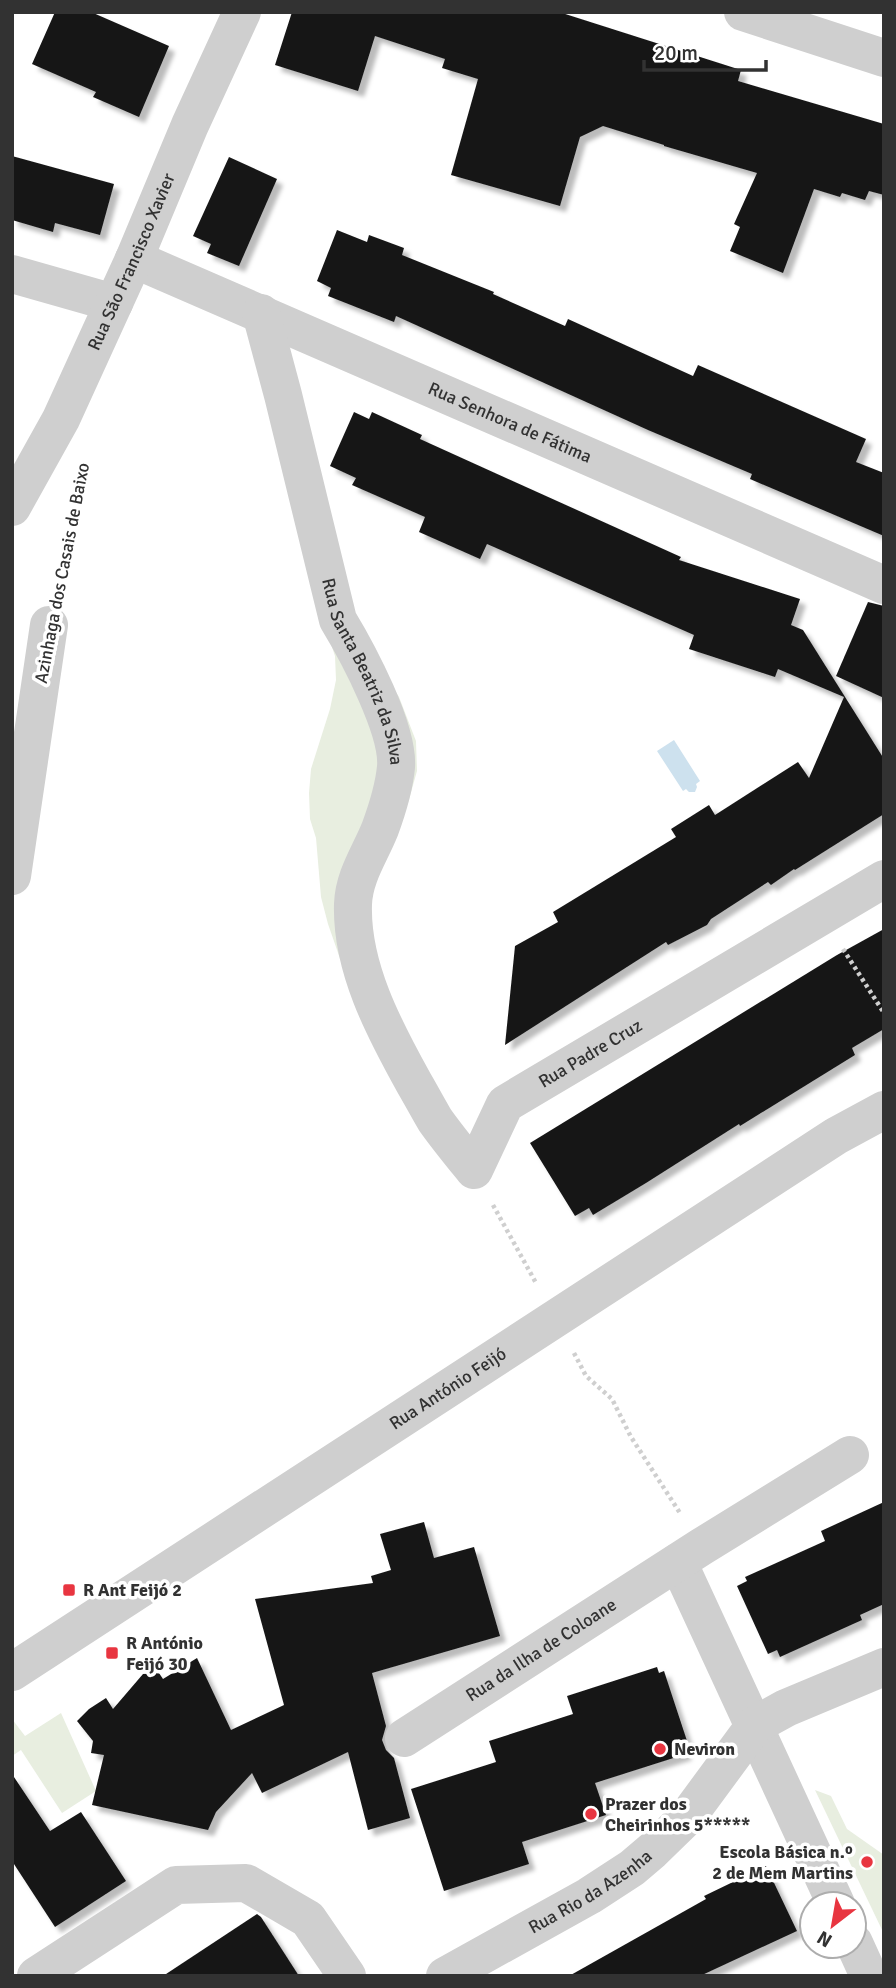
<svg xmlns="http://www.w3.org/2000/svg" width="896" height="1988" font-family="Signika,sans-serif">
	<defs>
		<filter id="shadow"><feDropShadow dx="6" dy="6" stdDeviation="2" flood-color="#0004"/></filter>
	</defs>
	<rect width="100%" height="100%" fill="#fff"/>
	<!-- green -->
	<g fill="#e8eee0">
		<path d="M355,631L399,697L416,741L417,771L408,803L369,869L353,996L328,924L321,897L316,838L310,819L309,793L311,769L330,709L336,680L335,656L329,638Z"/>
		<path d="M61,1713L96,1791L62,1813L21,1750L12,1756V1719L25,1736Z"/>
		<path d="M815,1790L831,1796L847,1829L884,1855V1934Z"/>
	</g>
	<!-- water -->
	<path fill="#cde1ee" d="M674,740L700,781L696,784L697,787L695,792H689L686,789L683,791L657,751Z"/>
	<!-- building -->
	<g fill="#191919" filter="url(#shadow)">
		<path d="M55,12H91L169,46L139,117L93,97L96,92L32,64Z"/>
		<path d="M292,12H559L741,70L738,81L884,124V195L869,191L865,200L842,193L840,197L814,189L783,273L730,251L740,227L734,224L757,173L664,146V145L603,126L580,137L560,206L451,175L478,79L442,68L445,59L375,36L358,91L275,65Z"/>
		<path d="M12,156L114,184L100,235L55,223L53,232L12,220Z"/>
		<path d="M229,157L277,179L239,266L207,253L211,244L193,236Z"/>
		<path d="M337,230L367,242L369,235L404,248L402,255L494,292L493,294L565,326L568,319L693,376L698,365L866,439L856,462L884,473V536L750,479L752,474L648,430L396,316L394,322L328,296L331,288L317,281Z"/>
		<path d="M354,412L369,419L372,412L422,435L420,439L681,557L679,560L800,599L791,625L803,630L884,759V814L795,870L794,869L771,885L768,882L711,919L707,925L668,945L666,942L505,1045L515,946L558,922L553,912L676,837L671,829L709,805L715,815L798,762L809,778L844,697L778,669L775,677L689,649L694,635L487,544L480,559L419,532L425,517L352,485L356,478L330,466Z"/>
		<path d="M868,602L884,606V698L836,676Z"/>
		<path d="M884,929V1029L852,1048L855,1055L740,1126L739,1124L646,1183L593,1215L589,1208L575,1216L530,1143L837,955Z"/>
		<path d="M884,1502V1604L860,1615L862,1620L780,1657L777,1650L768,1654L737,1586L747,1581L745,1577L825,1541L821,1531Z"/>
		<path d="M424,1522L434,1558L474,1547L500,1636L372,1673L386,1726L382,1740L386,1750L394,1758L410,1818L368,1830L348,1752L262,1793L252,1773L216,1812L208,1830L92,1805L104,1755L91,1753L93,1741L77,1721L89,1709L106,1698L113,1709L143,1674L159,1673L163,1679L197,1658L231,1730L284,1705L255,1599L373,1583L371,1576L391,1570L380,1534Z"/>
		<path d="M657,1667L659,1673L664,1671L689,1747L684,1749L686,1754L595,1783L606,1815L522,1842L529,1864L444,1891L411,1789L496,1762L489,1741L573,1714L567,1696Z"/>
		<path d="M12,1774L50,1831L81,1812L126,1881L55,1927L12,1861Z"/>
		<path d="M766,1866L797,1931L700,1976H569L706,1899L704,1896Z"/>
		<path d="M257,1914L261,1917L299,1976H163Z"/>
	</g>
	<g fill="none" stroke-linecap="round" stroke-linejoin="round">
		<!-- path -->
		<g stroke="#cfcfcf" stroke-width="4.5" stroke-dasharray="3.5 3.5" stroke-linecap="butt">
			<path d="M58,586L78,495L82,468"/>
			<path d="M843,949L884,1013"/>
			<path d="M493,1205L536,1283"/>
			<path d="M574,1353L586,1376L612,1399L631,1437L680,1513"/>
		</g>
		<!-- minor -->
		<g stroke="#cfcfcf" stroke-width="38">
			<path d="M743,12L884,58"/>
			<path id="s1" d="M134,259L884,585"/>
			<path d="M12,274L114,303"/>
			<path id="s2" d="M261,313L283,395L338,620C358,653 399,730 396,767C394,788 387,810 380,829C370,854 354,876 353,904C351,967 384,1029 414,1083C421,1095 428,1108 435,1120C447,1137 461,1154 474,1170L505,1104L884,879"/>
			<path id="s3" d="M12,507L61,419L134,259L190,125L242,12"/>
			<path d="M12,876L49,625"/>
			<path d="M678,1562L836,1904"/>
			<path id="s4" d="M404,1738L701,1547L850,1455"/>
			<path d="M854,1943L869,1976"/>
			<path d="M36,1976L176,1885L246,1883L308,1919L347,1976"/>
			<path id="s5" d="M445,1976L589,1896L632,1868L652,1851L688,1816L755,1725L786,1708L884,1667"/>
		</g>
		<!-- tertiary -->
		<path stroke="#cfcfcf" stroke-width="38" id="s6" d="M12,1672L836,1136L884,1110"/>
	</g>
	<!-- markers -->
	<g fill="#e83540" stroke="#fff" stroke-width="2.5">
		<rect x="62" y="1583" width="14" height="14" rx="3.5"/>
		<rect x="105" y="1646" width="14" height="14" rx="3.5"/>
		<circle cx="660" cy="1749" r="7"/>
		<circle cx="591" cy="1814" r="7"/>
		<circle cx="867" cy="1862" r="7"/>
	</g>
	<g text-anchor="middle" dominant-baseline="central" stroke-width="7" stroke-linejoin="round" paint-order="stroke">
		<!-- street labels -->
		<g font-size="18" fill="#323232" stroke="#fff">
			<text stroke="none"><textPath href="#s3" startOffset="273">Rua São Francisco Xavier</textPath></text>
			<text stroke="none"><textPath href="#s1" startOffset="410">Rua Senhora de Fátima</textPath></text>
			<text transform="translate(62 573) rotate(-79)">Azinhaga dos Casais de Baixo</text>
			<text stroke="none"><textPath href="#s2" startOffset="374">Rua Santa Beatriz da Silva</textPath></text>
			<text stroke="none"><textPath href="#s2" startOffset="1090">Rua Padre Cruz</textPath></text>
			<text stroke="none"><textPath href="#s6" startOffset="520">Rua António Feijó</textPath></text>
			<text stroke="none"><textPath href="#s4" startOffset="163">Rua da Ilha de Coloane</textPath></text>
			<text stroke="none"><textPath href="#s5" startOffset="168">Rua Rio da Azenha</textPath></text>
		</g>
		<!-- poi labels -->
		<g font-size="18" font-weight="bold" fill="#323232" stroke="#fff" text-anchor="start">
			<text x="83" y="1590">R Ant Feijó 2</text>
			<text x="126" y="1643">R António<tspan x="126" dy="21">Feijó 30</tspan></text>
			<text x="674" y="1749">Neviron</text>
			<text x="605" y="1804">Prazer dos<tspan x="605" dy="21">Cheirinhos 5*****</tspan></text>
			<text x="853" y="1852" text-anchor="end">Escola Básica n.º<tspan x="853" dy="21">2 de Mem Martins</tspan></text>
		</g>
	</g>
	<!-- border -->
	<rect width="896" height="1988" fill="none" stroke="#323232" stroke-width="28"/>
	<!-- north arrow -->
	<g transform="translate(833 1925) rotate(211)"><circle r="33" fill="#ffffff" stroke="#adadad" stroke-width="2"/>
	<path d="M0-5L12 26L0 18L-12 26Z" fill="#e83540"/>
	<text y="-10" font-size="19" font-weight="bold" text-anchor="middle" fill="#323232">N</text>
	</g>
	<!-- scale -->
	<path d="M644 60v10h122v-10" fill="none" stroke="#323232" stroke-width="3.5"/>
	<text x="654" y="60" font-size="21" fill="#323232" stroke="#ffffff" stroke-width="5" paint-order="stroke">20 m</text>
</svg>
